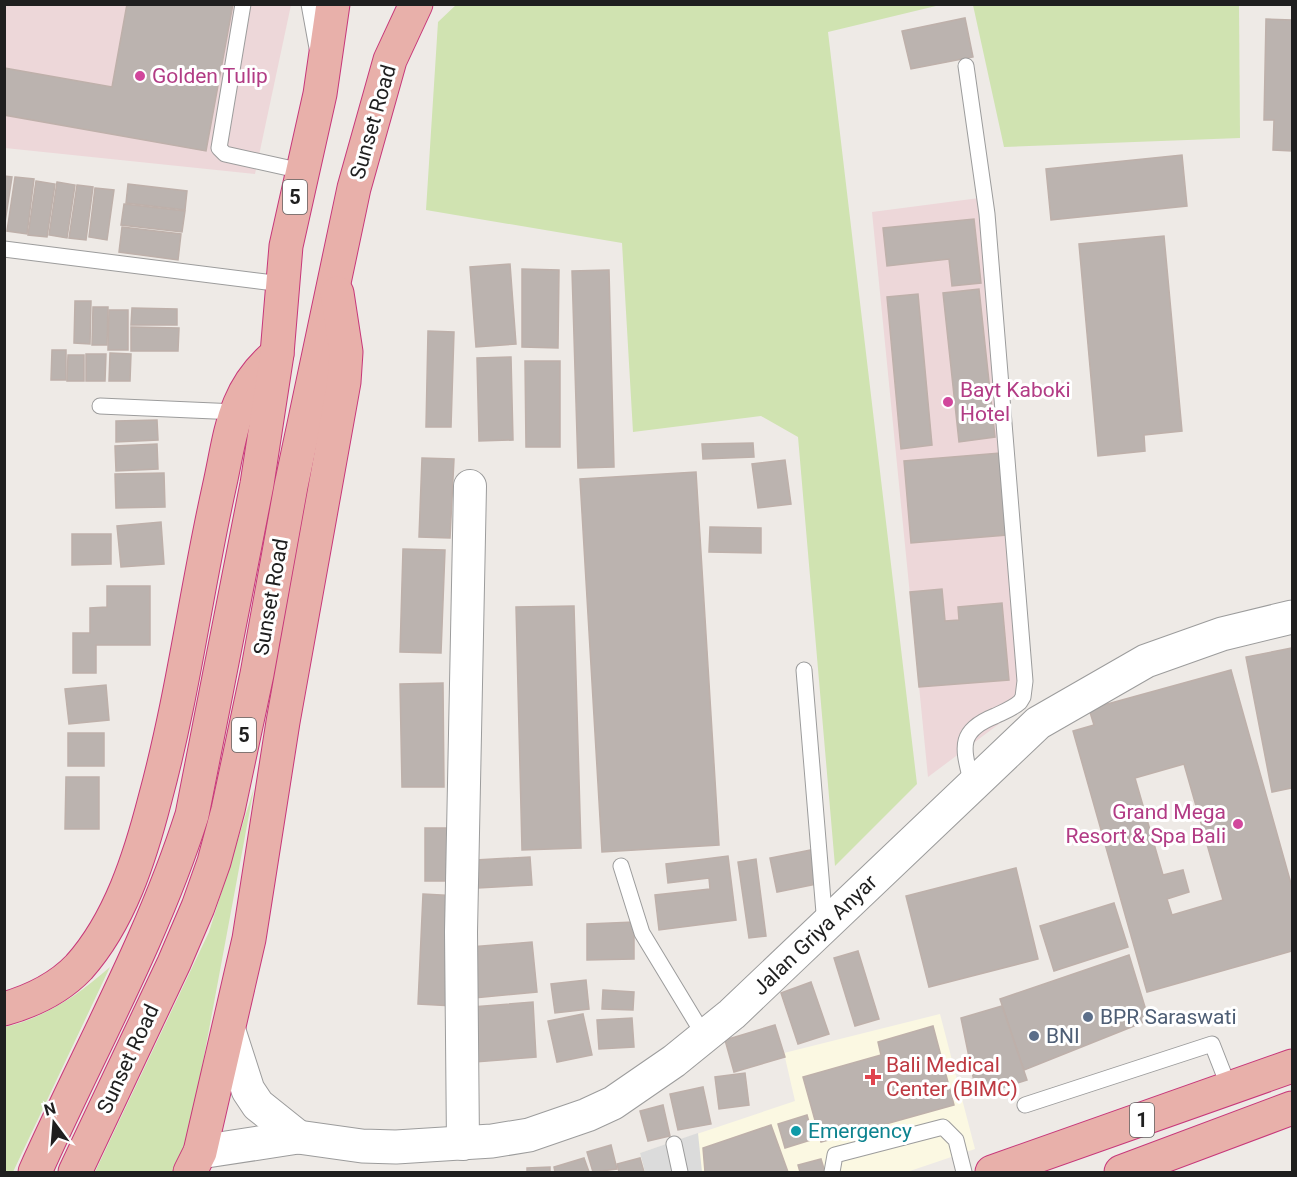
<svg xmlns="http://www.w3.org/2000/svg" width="1297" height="1177" font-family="Roboto,sans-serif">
	<rect width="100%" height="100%" fill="#eeeae6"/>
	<!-- commercial -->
	<g fill="#edd7d9">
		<path d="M5,5H291L255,174L5,148Z"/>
		<path d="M987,197L1031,700L928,777L872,212Z"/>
	</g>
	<!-- education -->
	<path fill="#fbf8e2" d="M940,1014L975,1149L907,1172H645L640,1153L795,1101L784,1053Z"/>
	<!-- grass -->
	<g fill="#d0e3b1">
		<path d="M457,4L940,5L828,32L917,784L835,866L798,437L761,416L633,432L622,243L426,210L438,22Z"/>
		<path d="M973,5H1239L1240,138L1004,147Z"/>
		<path d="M254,788L189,1137L174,1172H95L209,932Z"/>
		<path d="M110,967L13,1172H5V1027C47,1017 78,995 110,967Z"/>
	</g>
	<!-- parking -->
	<path fill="#dbdbdb" d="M698,1133L702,1172H645L640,1153Z"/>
	<!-- building -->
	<g fill="#bbb3af" stroke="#beb0aa" stroke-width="1.5" fill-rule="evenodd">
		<path d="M127,4H233L206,151L4,115V68L112,87Z"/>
		<path d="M965,18L973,57L911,69L902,31Z"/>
		<path d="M1266,19L1292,20V151L1273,150L1274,120H1264Z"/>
		<path d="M1182,155L1187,206L1051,220L1046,169Z"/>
		<path d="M4,176L12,177L4,229Z"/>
		<path d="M15,177L34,179L27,234L7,231Z"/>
		<path d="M36,181L55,184L47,237L28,235Z"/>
		<path d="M57,182L75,185L67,238L49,235Z"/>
		<path d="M128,184L187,191L185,210L126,203Z"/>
		<path d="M77,185L93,187L86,240L69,238Z"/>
		<path d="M95,188L114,190L107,240L89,237Z"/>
		<path d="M124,204L185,211L182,232L121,225Z"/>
		<path d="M974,219L981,283L952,286L949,259L887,266L883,228Z"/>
		<path d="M122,227L181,234L178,260L119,252Z"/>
		<path d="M1164,236L1182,431L1144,435L1145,451L1098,456L1079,244Z"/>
		<path d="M510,264L516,344L476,347L470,267Z"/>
		<path d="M522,269L559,270L558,348L522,347Z"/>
		<path d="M609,270L614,467L578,468L572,271Z"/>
		<path d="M979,289L995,437L959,442L943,293Z"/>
		<path d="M918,294L932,445L901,449L887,297Z"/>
		<path d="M75,301H91L90,344L74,343Z"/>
		<path d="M93,307H108L107,345H92Z"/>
		<path d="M132,308L177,309V325H131Z"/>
		<path d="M109,310H128V350H108Z"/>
		<path d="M131,327L179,328L178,351H131Z"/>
		<path d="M428,331L454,332L451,427H426Z"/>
		<path d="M52,350H66V380H51Z"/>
		<path d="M110,353L131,354L130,381H109Z"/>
		<path d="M86,354H106L105,381H86Z"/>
		<path d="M68,355H84V381H67Z"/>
		<path d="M511,357L513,440L479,441L477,358Z"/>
		<path d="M525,361H560V447H526Z"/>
		<path d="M157,420L158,440L116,442V421Z"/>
		<path d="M753,443L754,457L703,459L702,444Z"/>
		<path d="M157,444L158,469L116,471L115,446Z"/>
		<path d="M1000,453L1007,535L911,543L904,461Z"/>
		<path d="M422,458L454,459L450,538L419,537Z"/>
		<path d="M785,460L791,504L758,508L752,464Z"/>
		<path d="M696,472L719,845L602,852L580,479Z"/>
		<path d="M164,473L165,507L116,508L115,474Z"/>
		<path d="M161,522L164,564L121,567L117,526Z"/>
		<path d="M710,527L761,528V553L709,552Z"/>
		<path d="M72,534H111V564L72,565Z"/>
		<path d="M403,549L445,550L441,653L400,652Z"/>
		<path d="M107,586H150V645H96V673H73V633H90V608L107,607Z"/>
		<path d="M942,589L945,621L959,620L958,607L1002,603L1009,680L919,687L910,592Z"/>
		<path d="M574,606L581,848L522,850L516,607Z"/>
		<path d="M1292,648V788L1272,792L1246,657Z"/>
		<path d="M1231,670L1292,887V951L1147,992L1073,731L1094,725L1089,709ZM1184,764L1223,900L1172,915L1167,899L1189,892L1183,870L1163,875L1135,778Z"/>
		<path d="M443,683L444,787H402L400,684Z"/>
		<path d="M106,685L109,720L69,724L65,689Z"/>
		<rect x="68" y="733" width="36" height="33"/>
		<path d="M66,777H99V829H65Z"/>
		<rect x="425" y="828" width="35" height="53"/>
		<path d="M811,850L817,884L777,892L770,858Z"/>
		<path d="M728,856L736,920L659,930L655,895L710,889L709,878L668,883L666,864Z"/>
		<path d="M530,857L532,885L478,888L476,860Z"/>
		<path d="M756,859L766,936L749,938L738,862Z"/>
		<path d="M1016,868L1038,959L929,987L906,896Z"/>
		<path d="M423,894L459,896L454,1006L418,1004Z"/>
		<path d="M1114,903L1128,947L1054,971L1040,926Z"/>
		<path d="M634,922V959L587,960V924Z"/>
		<path d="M532,942L537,992L474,998L470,947Z"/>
		<path d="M858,951L879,1019L855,1026L834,958Z"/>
		<path d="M1129,955L1149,1020L1024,1070L1000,999Z"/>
		<path d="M586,980L589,1009L555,1013L551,984Z"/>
		<path d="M811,982L829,1034L798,1044L781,993Z"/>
		<path d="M603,990L634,992L633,1010L602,1009Z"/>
		<path d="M533,1002L536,1057L475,1062L472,1007Z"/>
		<path d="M1002,1006L1027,1080L977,1096L961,1018Z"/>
		<path d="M583,1014L592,1055L557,1062L548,1021Z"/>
		<path d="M632,1018L634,1047L599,1049L597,1020Z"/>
		<path d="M775,1025L785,1057L734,1072L725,1040Z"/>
		<path d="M933,1026L954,1105L821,1142L803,1077L881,1055L878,1042Z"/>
		<path d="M745,1073L749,1105L719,1109L715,1077Z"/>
		<path d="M703,1087L711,1124L678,1130L670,1094Z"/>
		<path d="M663,1105L670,1136L648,1141L640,1111Z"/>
		<path d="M807,1115L814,1139L785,1148L778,1124Z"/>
		<path d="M771,1125L788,1172H705L703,1148Z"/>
		<path d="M611,1145L617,1169L593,1172L587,1152Z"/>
		<path d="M584,1158L589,1172H555L554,1167Z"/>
		<path d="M640,1158L644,1172H619L617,1164Z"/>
		<path d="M821,1159L825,1172H800L798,1165Z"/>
		<path d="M550,1167V1172H527V1168Z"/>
	</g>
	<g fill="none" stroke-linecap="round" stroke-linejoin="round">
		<defs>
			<g id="service">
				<path d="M243,4L219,148L225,154L302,171"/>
				<path d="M309,4L317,48"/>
				<path d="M966,66L987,214L1025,681L1023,697L1020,702C1012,709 1003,712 995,716C955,732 964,750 972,785"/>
				<path d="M4,249L282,284"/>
				<path d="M100,406L237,412"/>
				<path d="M804,670L825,925"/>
				<path d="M621,866L642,933L705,1037"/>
				<path d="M1025,1105L1212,1044L1230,1090"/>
				<path d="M674,1144L680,1172"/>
				<path d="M832,1172L835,1155L943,1127L956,1140L964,1172"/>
			</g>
			<path id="minor" d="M463,1144L461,932L470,486"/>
			<g id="tertiary">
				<path d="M229,1031L248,1090L258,1105L298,1137"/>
				<path d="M200,1152L298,1137L362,1146L396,1147L492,1141L529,1135L587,1115L613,1103L674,1061L732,1014L1038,723L1146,661L1222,634L1292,617"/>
			</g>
			<g id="trunk">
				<path d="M4,1009C32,1001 59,988 79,967C120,921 140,857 155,799C183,696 196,591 219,488C231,435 232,391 277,354"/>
				<path d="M35,1172C88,1053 152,940 192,815L257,484L277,354L286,246L320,94L333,4"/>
				<path d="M75,1172L174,963L198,907L214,862L228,810L257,674L291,486L354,188L390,60L416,4"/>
				<path d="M190,1172L200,1152L249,939L283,722L344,382L346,352L337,293"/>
				<path d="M992,1172L1292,1066"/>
				<path d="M1121,1172L1292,1108"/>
			</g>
		</defs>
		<!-- service casing -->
		<use href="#service" stroke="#9c9c9c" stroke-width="17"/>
		<!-- minor casing -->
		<use href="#minor" stroke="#9c9c9c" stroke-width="34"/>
		<!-- tertiary casing -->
		<use href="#tertiary" stroke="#9c9c9c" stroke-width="35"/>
		<!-- trunk casing -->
		<use href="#trunk" stroke="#c7387a" stroke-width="35"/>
		<!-- service -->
		<use href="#service" stroke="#fff" stroke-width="15"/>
		<!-- minor -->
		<use href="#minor" stroke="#fff" stroke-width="32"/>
		<!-- tertiary -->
		<use href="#tertiary" stroke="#fff" stroke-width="33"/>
		<!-- trunk -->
		<use href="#trunk" stroke="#e8b0aa" stroke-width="33"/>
	</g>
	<!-- markers -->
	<g fill="#d1479c" stroke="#fff" stroke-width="2">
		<circle cx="140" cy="76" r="6"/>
		<circle cx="948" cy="402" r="6"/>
		<circle cx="1238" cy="824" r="6"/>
	</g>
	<g fill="#5c6f8a" stroke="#fff" stroke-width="2">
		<circle cx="1088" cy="1017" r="6"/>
		<circle cx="1034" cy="1036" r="6"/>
	</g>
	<path fill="#e0444e" stroke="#fff" stroke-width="2" d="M870 1068h6v6h6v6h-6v6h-6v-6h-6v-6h6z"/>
	<circle fill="#0f9aa8" stroke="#fff" stroke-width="2" cx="796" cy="1131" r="6"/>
	<g text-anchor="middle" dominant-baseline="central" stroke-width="6" stroke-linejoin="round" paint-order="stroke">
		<!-- shield labels -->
		<g fill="#fff" stroke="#626262" stroke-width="1.5">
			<rect x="283" y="180" width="24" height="34" rx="4.5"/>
			<rect x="232" y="718" width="24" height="34" rx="4.5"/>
			<rect x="1130" y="1103" width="24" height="34" rx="4.5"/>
		</g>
		<g font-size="20" font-weight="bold" fill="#1f1f1f">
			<text x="295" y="197">5</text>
			<text x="244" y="735">5</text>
			<text x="1142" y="1120">1</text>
		</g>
		<!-- hotel labels -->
		<g font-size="21" fill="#b23c85" stroke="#fff" text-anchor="start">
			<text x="152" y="76">Golden Tulip</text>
			<text x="960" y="390">Bayt Kaboki<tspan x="960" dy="24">Hotel</tspan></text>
			<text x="1226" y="812" text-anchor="end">Grand Mega<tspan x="1226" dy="24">Resort &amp; Spa Bali</tspan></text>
		</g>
		<!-- street labels -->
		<g font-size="21" fill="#1f1f1f" stroke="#fff">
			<text transform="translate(373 122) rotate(-74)">Sunset Road</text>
			<text transform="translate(271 597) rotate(-80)">Sunset Road</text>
			<text transform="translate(815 935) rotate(-44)">Jalan Griya Anyar</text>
			<text transform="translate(128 1059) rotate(-65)">Sunset Road</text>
		</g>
		<!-- service labels -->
		<g font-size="21" fill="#4e5e75" stroke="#fff" text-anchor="start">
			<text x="1100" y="1017">BPR Saraswati</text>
			<text x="1046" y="1036">BNI</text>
		</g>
		<!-- health labels -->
		<g font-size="21" fill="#be3a42" stroke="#fff" text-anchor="start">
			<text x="886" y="1065">Bali Medical<tspan x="886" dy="24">Center (BIMC)</tspan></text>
		</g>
		<!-- culture labels -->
		<g font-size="21" fill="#0d838f" stroke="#fff" text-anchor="start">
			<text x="808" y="1131">Emergency</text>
		</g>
	</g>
	<!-- border -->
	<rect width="1297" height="1177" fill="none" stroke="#1f1f1f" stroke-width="12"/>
	<!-- north arrow -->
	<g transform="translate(54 1123) rotate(344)" stroke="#ffffff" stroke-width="4.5" paint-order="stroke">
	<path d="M0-4.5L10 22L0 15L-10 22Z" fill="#1f1f1f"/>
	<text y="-9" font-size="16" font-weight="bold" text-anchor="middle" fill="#1f1f1f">N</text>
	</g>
</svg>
